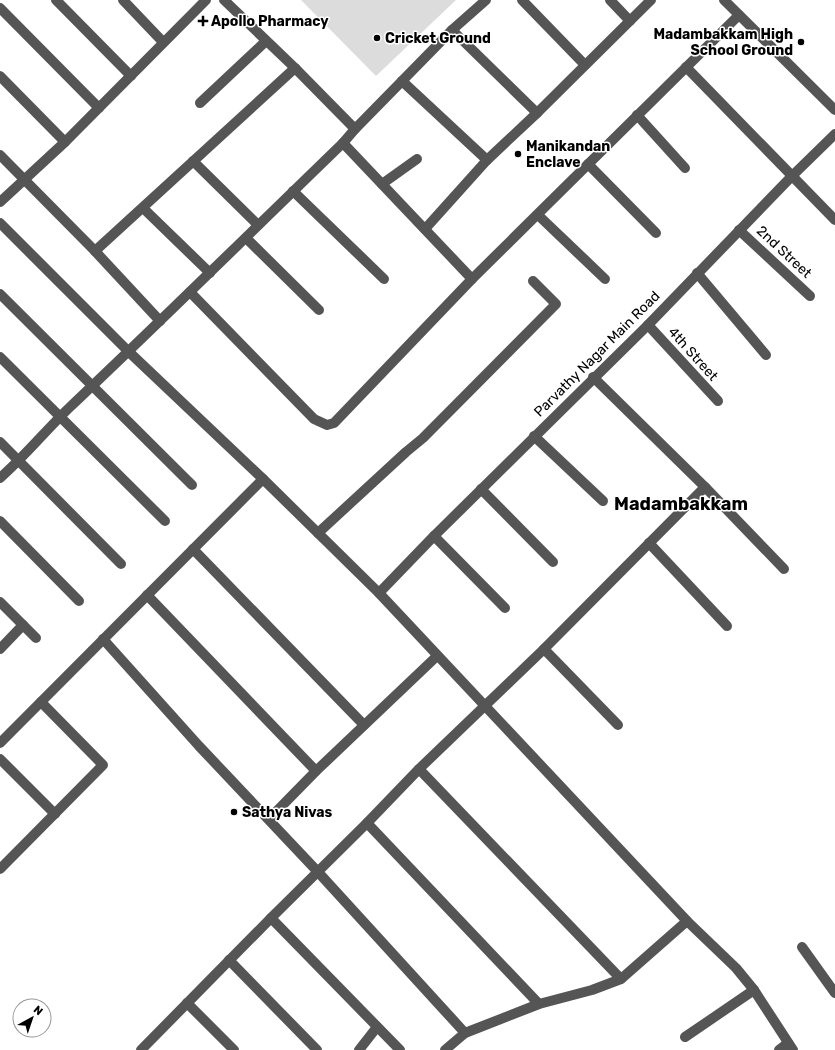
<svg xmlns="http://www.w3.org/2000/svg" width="835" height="1050" font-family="Rubik,sans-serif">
	<rect width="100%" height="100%" fill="#fff"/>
	<!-- green -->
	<path fill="#dcdcdc" d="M301,0H456L376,76Z"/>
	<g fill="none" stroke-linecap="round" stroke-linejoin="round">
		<!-- minor -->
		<g stroke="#555" stroke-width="10">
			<path d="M56,0L131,76"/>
			<path d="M123,0L163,42"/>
			<path d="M224,0L295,68L355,129"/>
			<path d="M522,0L585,65"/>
			<path d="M610,0L630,21"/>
			<path d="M724,0L835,110"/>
			<path d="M0,8L99,108"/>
			<path d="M452,30L537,113L651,0"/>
			<path d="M686,67L835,220"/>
			<path d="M0,76L65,142"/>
			<path d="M402,81L487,160"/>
			<path d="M200,103L266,41"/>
			<path d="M637,115L685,168"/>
			<path d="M343,143L472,279L739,15"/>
			<path d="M0,155L95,251L160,321"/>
			<path d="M193,161L258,225"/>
			<path d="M588,164L656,233"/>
			<path d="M382,184L417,159"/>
			<path d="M293,191L384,279"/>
			<path d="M0,202L65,142L206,0"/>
			<path d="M143,208L210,273"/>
			<path d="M538,215L605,279"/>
			<path d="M0,223L129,352L263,479L379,593L687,921L736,968L754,990L793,1050"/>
			<path d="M425,229L487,160L537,113"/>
			<path d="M739,230L810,296"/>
			<path d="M246,238L319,310"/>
			<path d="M95,251L295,68"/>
			<path d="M697,273L766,355"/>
			<path d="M190,292L314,419L327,425L334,423L472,279"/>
			<path d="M0,294L192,485"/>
			<path d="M648,325L718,401"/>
			<path d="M0,357L165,521"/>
			<path d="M534,436L603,501"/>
			<path d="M0,442L121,564"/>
			<path d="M0,478C25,456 46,430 70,407C162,320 252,231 343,143L355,129L452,30L486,0"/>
			<path d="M705,487L784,569"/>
			<path d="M481,489L553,562"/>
			<path d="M0,521L79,601"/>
			<path d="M318,533L406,452L423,438L556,304L533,281"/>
			<path d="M434,536L505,608"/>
			<path d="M649,543L727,626"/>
			<path d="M193,549L364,725"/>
			<path d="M379,593L434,536L648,325L792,176L835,134"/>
			<path d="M147,595L316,771"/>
			<path d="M0,602L36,638"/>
			<path d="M103,639L199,746L318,872L465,1033"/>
			<path d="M0,649L23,625"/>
			<path d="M544,649L618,725"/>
			<path d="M0,743L263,479"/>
			<path d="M0,759L55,814"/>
			<path d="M419,769L621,979"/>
			<path d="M269,819L316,771L437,656"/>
			<path d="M367,823L539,1004"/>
			<path d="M0,869L103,765L41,702"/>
			<path d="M271,918L400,1050"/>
			<path d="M802,947L835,993"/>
			<path d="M229,960L317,1050"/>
			<path d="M187,1003L234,1050"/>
			<path d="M685,1037L754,990"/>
			<path d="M141,1050L271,918L367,823L419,769L544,649L705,487L593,377"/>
			<path d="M359,1050L377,1027"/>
			<path d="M445,1050L465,1033L539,1004L592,990L621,979L687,921"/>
			<path d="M779,1050L788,1043"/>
		</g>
	</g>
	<!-- markers -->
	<g fill="#000" stroke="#fff" stroke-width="1.5">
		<path d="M201 15h4v4h4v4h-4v4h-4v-4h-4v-4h4z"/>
		<circle cx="377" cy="38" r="4"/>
		<circle cx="801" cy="42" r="4"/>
		<circle cx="518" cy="154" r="4"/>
		<circle cx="234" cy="812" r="4"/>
	</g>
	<g text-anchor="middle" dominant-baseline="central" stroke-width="3" stroke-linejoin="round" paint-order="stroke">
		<!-- poi labels -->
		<g font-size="14" font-weight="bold" fill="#000" stroke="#fff" text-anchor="start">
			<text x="211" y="21">Apollo Pharmacy</text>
			<text x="793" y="34" text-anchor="end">Madambakkam High<tspan x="793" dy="16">School Ground</tspan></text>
			<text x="385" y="38">Cricket Ground</text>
			<text x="526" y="146">Manikandan<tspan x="526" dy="16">Enclave</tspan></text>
			<text x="242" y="812">Sathya Nivas</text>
		</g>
		<!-- street labels -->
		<g font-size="14" fill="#000" stroke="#fff">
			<text transform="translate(784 252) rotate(43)">2nd Street</text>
			<text transform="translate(597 354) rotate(-45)">Parvathy Nagar Main Road</text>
			<text transform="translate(693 354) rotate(48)">4th Street</text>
		</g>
		<!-- district labels -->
		<g font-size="18" font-weight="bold" fill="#000" stroke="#fff">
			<text x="681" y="504">Madambakkam</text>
		</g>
	</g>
	<!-- north arrow -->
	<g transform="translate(32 1018) rotate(40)"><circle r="19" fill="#ffffff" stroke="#999999"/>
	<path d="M0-3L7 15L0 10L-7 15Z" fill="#000000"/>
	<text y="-6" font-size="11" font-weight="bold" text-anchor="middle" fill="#000000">N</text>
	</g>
</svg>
